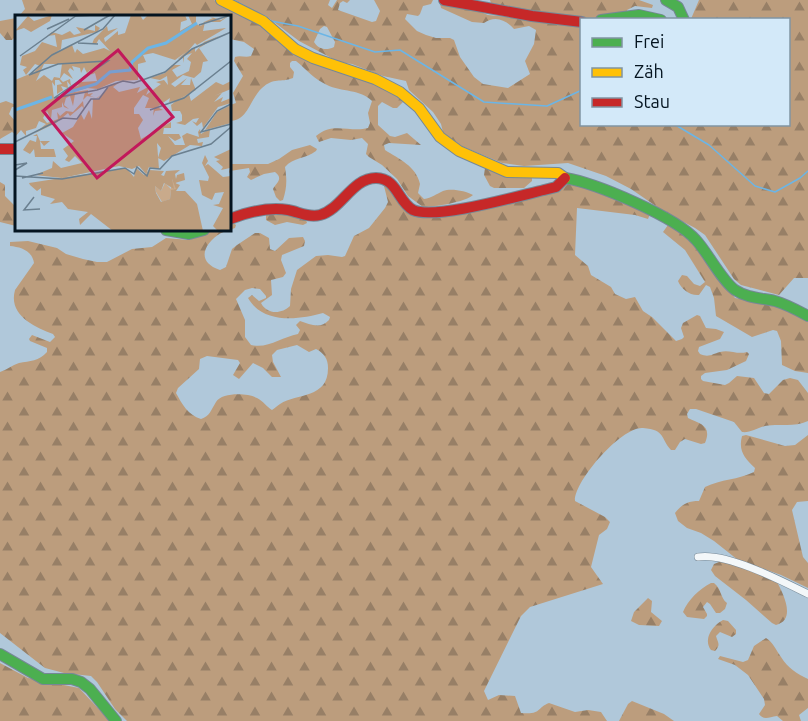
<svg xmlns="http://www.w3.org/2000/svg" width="808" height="721" font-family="Ubuntu,sans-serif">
	<defs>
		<pattern id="forest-firs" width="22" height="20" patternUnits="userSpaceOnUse" patternTransform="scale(1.5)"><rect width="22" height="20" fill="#bc9d7d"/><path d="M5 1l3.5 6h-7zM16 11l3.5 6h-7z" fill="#977f66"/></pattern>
	</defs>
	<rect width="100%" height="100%" fill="#b0c8da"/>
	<!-- forest -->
	<g fill="url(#forest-firs)" fill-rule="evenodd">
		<path d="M22,0H214L268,27L282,44L289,49L366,79L372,84L379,82L402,98L403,102L397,108H393L382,102L378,106V125L390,136L395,137L407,133L421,145L389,143L384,145L385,150C399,159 416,166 420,184L418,193L424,199C432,198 436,194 443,191C451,188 466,191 473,195C466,202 434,207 423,207L408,196L397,179L382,165L369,157L366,154L368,144L362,138L351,140L331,138L319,142L316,136C333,121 350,133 368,128L370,123L368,113L372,101C361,89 341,92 327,85C314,79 307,70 296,61H292L290,63V67L294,72L293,78C280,83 274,77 262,88C250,99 248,121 230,121V105L236,103L233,93L243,76L234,61L235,57C241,55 245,58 251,56L254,49L244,42L230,39V16H19L25,9Z"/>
		<path d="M230,0H330L328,5L332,8L337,0H350L347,3L343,1L340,3L338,10L372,22L376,21L380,11L374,0H433L431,4L423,6L420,14L418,16L407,14L405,19L417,31L426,35L436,38H450L454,40L460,57L474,77L483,84L508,88L530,74L525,61L534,44L536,30L529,26L514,29C506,20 495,15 484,23L472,22L441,8L440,3L442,2L465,6L488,15L516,18L519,10L517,8L491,3L490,0H639L653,5L652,8L635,6L627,10L628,19L582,20V124H788V20L691,19L699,0H808V278H794L779,295L741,285L734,279L705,235L695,228L663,211L631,189L606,176L568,163L524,166L502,163L452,142L443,132L441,124L433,112L409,90L406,81L383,76L352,64L339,62L299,41L266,16ZM324,26L327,27L335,42L334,47C326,51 318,49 314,42L320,29Z"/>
		<path d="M16,18L15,29L16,36L12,40H6L0,33V21Z"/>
		<path d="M6,101L16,105V107H12L9,114L16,122V141L15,134L12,132L0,139V103Z"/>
		<path d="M310,145L317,149L316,151C306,159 293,157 285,167C287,180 287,187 283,200L280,201L276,197L273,189C276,183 284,179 275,172L264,174L251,180L247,177L250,172L249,168L230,171V164H268L279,159L292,150Z"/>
		<path d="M485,168L495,172L532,177V181L524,188H494L490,186L484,175Z"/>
		<path d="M0,182L5,185V196L16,207V226L0,222Z"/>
		<path d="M570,182L581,184L650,214L648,219L635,215L577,208L575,255L588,266L591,275L611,287L615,294L626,299L635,297L643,311L652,317L676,341L682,339L684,337L681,328L683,323L697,315L700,316L706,328L716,329L724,332L720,339L699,347L698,351L700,354C709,358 712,354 720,352C729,349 737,355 747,352L749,354L746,361L727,370L705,373L701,376V379L703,381L725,385L729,383L737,376L754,378L764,393L769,394L783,380L790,378L798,380L808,393V421C794,428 780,423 765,426C757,428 750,433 742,432L734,422L696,409H690L687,414L688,418C701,424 712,426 705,443L701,444L685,439L680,442L675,450H671C660,438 666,430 643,428C622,426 574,481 575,501L605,517L610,522L607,529L599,535L591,567L603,584L530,607L521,616L484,691L488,700L499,695L515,696L521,713C542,715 536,708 549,703L575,712L588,710L601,712L607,721H127L115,709L97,682L91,676L64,673L45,668L0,633V372C7,370 12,365 19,363C30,361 39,361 47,352V348L30,341L29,339L32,335L50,342L55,337L53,334C34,327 8,315 15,290L34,263C32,250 20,247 10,246V242L28,241L57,248L66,254L83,259L97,262H107L132,249L152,247L166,238L189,240L212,230H230V223L232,222L236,225L235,228C230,230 225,231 221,233C203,244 196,262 220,270L226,267L232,249L237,245L255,233H260L269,238L270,249L275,251L289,238L303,237L305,241L304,246L282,255L281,260L286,273L283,277L271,280L272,295L261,303C267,315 282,314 290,306L291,289L297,270L316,256L328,255L342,257L345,256L354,236L369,228L385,208L388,202L384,186L385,184L407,208L491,206L559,192ZM252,288L260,289L266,296V298L259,301L252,295L248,298C263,324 298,320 323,313L330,317L329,320C320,330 310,324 300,321L296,325L300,330L298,334C282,337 268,349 251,345L245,337V320L236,299L245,290ZM297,345L309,352L316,349C324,353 328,359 328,368C328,399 297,393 280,404C277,406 275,408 272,410C267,407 263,401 257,398C248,393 222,392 216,402C211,410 210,416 201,419C188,415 182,404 176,393L178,388L199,369L200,359L207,356L238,360L240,363L233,375L239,379L253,363L263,368L272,377H281L273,362L272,355L277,350Z"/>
		<path d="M280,212L306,220L307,223L303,225L287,222L275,225L266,220V215Z"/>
		<path d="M668,225L691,238L735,298L781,306L808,322V373L795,371L782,365L781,341L777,331L773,330L752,337L716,316L714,298L710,287L706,285L699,295C690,296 681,289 678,281L682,275L687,276L694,284L700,286L705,282L685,250L663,232Z"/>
		<path d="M746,435L785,446L795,445L808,435V501L797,502L792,510L803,557L808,563V588L781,575L738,560L714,541L701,533L687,528L678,521L675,513C682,504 688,501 699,501L705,487C721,479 738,480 754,472L755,468C745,459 738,451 742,436Z"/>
		<path d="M719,562H728L777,582C784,595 796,620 776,625L772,623L746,600L715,576L711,570L714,564Z"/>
		<path d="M711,583H714C722,589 720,598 727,603L725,609L720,613H716L710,604L707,602L703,607L707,614V616L704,619L687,617L683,612C688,600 699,589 711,583Z"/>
		<path d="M648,598L652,601L651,612L662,621L659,626L639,625L631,621L634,612Z"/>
		<path d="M723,620L728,621L736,630V634L732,637L720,632L716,636C718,643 721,645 715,651L711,650C703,639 712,626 723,620Z"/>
		<path d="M766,638C773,642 776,650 781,657C788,668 797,674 808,679V708L799,715L801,721H783L777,716C769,717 764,721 759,714L765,705L764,699L748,675L735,665L718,659L720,656L743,662L748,660L754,646Z"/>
		<path d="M0,663L28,678L79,688L110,721H0Z"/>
		<path d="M632,701L664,714L674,721H619L628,704Z"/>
	</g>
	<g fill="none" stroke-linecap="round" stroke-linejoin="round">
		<!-- stream -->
		<g stroke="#6bb5e6" stroke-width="1.5">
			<path d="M233,0L254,11"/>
			<path d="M271,21L298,26L375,52L400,50L484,102L547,106L582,90"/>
			<path d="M674,124L709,145L755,186L775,192L800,178L808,171"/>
		</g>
		<defs>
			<path id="street" d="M698,557C726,552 782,581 808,594"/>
			<g id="fast">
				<path d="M666,0L678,7L684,20"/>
				<path d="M601,20L639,15L661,20"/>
				<path d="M565,178C596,183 676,217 696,240C708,253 722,281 735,290C747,298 761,298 775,301C786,304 797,310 808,316"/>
				<path d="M166,230L189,234L204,230"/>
				<path d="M0,654L43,679H72L81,682L90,689L116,721"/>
			</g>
			<path id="slow" d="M221,0L263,21L295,49L313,58L375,79L400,92L419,108L440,137L459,151L507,172L558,173L565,178"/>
			<g id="jam">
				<path d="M444,0L532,16L582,22"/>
				<path d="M0,149H16"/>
				<path d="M230,219C248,212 269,207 288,210C299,212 309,218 320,215C342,209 352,178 376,178C397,178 398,202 413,210C435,220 518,196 544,190L556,187L565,178"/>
			</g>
		</defs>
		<!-- street casing -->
		<use href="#street" stroke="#768896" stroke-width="8"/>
		<!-- fast casing -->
		<use href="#fast" stroke="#768896" stroke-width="12"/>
		<!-- slow casing -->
		<use href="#slow" stroke="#768896" stroke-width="12"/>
		<!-- jam casing -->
		<use href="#jam" stroke="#768896" stroke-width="12"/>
		<!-- street -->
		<use href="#street" stroke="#f3f7f9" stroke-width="7"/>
		<!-- fast -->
		<use href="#fast" stroke="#4caf50" stroke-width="10"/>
		<!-- slow -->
		<use href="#slow" stroke="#ffc107" stroke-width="10"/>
		<!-- jam -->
		<use href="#jam" stroke="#c62828" stroke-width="10"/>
	</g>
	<!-- overview -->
	<g transform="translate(15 15)">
		<rect width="216" height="216" fill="#b0c8da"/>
		<path d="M156,165L161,167V175H156L155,184L147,187L141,177L140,171L146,176L150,168L156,174Z" fill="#c9aa8b"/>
		<path d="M37,0L35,6L16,17L9,13L0,16L13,1L19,6ZM116,0H125L128,5L133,0H170L172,5L166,7L165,16L177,9L173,0H181V9L186,11L189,7L198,3L193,1L206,5L215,0L205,7H190L188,16L211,13L182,30L180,28L174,35L180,33V37L189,27L204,21L184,33L193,46L188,47L186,57L179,63L168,60L156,69L160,72L172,63L166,70H175L176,63L181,75L162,85L174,79L176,86L201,67L208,70L216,66V74L199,81L207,78L199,87L208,82L206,87L216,83V88L203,92L188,113L187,107L182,111L177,106L181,108L184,103L178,104L170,110L161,108L167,106V100L165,96H157L156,90L161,86L154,87L155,83L142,92L148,95L140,96L138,101L139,93H130L134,83L128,80L119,93V99H124L128,105L123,113L126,124L156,107V113H149L148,119H164L166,123L160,126L153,121L160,130H170L167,121L172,118L184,122L183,117L185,114L186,119L194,114H195L194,122L182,124L183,128L188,127L187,131L175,130L149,146L143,143L146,133L142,128L144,154L134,152L131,159L124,151L117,154L104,151L47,163L20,160L37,153L38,146L46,153L67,148L60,141L54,147L50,145L53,141L48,134L59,126L47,118L58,112L66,99L69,105L74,95L77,104L78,84H84L95,70L105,67L98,72L104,77L125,72L122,78L135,71L131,80L146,69L141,67L149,65L153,70L152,61L145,65L135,63L150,58L157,50H166L157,55L162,62L174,56L176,47L172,44L177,38L169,41V48L168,43L163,44L171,37L160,45L138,38L128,40L131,47L123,49V65L101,66L83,74L72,73L53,78L73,75V79L78,78L75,81L82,83L87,79L83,83L72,81L68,85L70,77L60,79L58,91L55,81L51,83L49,90L54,94L49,92L47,87V92L37,95L36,104L32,96L28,103L32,108L43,104L42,97L45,101L51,96L58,97L68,86L69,94L67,91L55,101L53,98L41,108L20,118L31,109L24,106L21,113L11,116V121L6,115L0,122V65L29,53L19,57L25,51L20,49L11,60L8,55L12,52L5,50L7,41L20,36L27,27L42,32L40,20L32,21L37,17L47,20L55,16L59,20L66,18L61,12L80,16V10L85,13L82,17L47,25L46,34L40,38L62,28L57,30L60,38L62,34L68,39L89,33L95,36L84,24L81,29H77L79,24L92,11L93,16L103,13L89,23L90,27L103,16V20L110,18ZM29,49H47L45,63L39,62L37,66L29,60L21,66ZM57,51L65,53L66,58L69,52L72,58L75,55L74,59H77L69,63L80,58L82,66L67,67V63L61,68L64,70L39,84L37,67L40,71V65H44L47,69L42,70V79L48,75L46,71L53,73L52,66L56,71L55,64L48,67L45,64L49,58L58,64L53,56L55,53L59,56ZM216,90V108L190,115L202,97ZM22,119L25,126H35L29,131L25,126L26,134H39L41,142H20L19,134L15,139L8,135L15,125L21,127L22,121H18ZM216,134L215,158L216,160L214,157L215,153L206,155L208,152L201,146L205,145L199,142ZM190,140L193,146L190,151L193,149L208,162L216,161V216H203L198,211L208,193L198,190L204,189L209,177L200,178L197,185L187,180L184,165L193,166L194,162L187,148ZM111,153L119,162L121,153L129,160L134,155L149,156L146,160L149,161L151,156L165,155L160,159L161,164L162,160L169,158L170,165L160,168L165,170L161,176H170L182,189L188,216H98L76,199L65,210L64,204L73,197L53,194L47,187L35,189L40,184L26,180V173L22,176L15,170L14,168ZM157,164L161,174L156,175L155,184L146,187L141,178L140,171L146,176L149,168L159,174Z" fill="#bc9d7d" fill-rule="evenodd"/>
		<path fill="none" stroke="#6bb5e6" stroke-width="3" d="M48,79L81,69L95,57L115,55L117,47L133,33L151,28L182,8M0,95L37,82"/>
		<path fill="none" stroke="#6b8090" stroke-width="1.5" d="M100,0L88,14L37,40L14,60L43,49L93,46L39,83L82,75L108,66L119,68L150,57L177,34L216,17M60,1L80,0M184,10L216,0M32,14L54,4M69,15L95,0M63,28L83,29M5,41L62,0M216,89L202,96L186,117L216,109M135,95L169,83L216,46M0,127L48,103L62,104L76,84H84L93,72M0,150L12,148L0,155M0,161L47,164L110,153L119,159L122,152L132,161L135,153L145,154L157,141L196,129L216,112M7,163L28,158M19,182L9,195L25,194"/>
		<path fill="#c2185b" fill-opacity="0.15" stroke="#c2185b" stroke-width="3" d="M103,35L158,102L82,163L28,96Z"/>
		<rect width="216" height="216" fill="none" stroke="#041420" stroke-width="3"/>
	</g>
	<!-- legend -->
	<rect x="580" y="18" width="210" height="108" fill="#d3e9f9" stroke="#8094a2" stroke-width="1.5"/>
	<rect x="592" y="38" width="30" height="9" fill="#4caf50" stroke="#8094a2" stroke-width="1.5"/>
	<text x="634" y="48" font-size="18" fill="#041420">Frei</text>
	<rect x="592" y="68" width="30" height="9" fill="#ffc107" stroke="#8094a2" stroke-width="1.5"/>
	<text x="634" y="78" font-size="18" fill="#041420">Zäh</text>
	<rect x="592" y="98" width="30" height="9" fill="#c62828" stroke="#8094a2" stroke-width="1.5"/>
	<text x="634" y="108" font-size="18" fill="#041420">Stau</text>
</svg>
